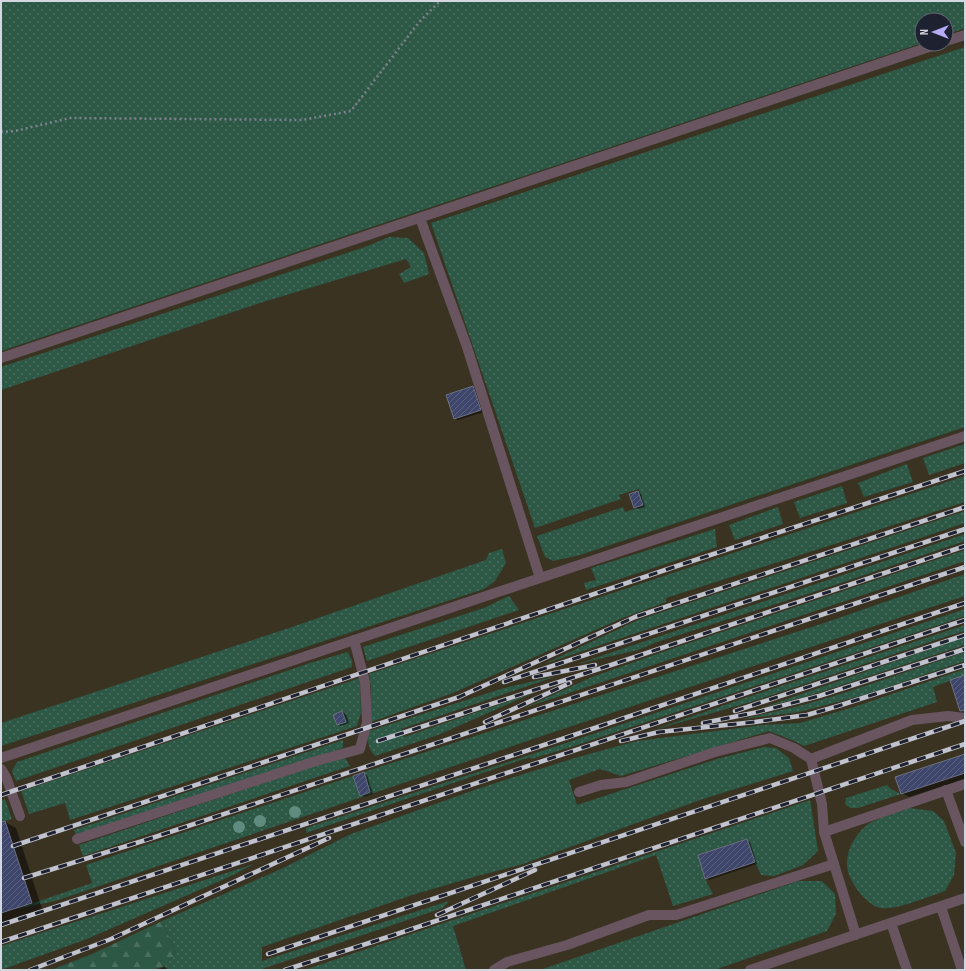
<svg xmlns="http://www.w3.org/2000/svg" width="966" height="971" font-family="'Sofia Sans Condensed',sans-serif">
	<defs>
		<pattern id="green-dots" width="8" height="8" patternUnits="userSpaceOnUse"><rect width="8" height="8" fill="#2c5845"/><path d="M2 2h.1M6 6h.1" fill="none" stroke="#4a6f60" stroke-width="1.8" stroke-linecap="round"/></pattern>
		<pattern id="forest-firs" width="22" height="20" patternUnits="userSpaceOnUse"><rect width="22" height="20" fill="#2c5845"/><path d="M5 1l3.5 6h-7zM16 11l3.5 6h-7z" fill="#4a6f60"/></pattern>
		<pattern id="building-hatch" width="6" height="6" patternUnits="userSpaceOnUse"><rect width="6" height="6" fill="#3f466b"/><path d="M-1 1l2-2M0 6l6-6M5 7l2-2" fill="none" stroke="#5a6080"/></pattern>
	</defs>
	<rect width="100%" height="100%" fill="#282b3a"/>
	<!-- industrial -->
	<path fill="#3a3322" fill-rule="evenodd" d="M965,1V970H1V315ZM922,20H946V44H922Z"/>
	<!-- green -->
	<g fill="url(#green-dots)">
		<path d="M1,1H965V28L946,35V20H922V43L1,351Z"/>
		<path d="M965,47V427L580,555L553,561L545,557L537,536L623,507L625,512L644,506L639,489L619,495L621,499L535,528L431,223Z"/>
		<path d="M389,237L408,238L424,253L429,274L404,283L399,274L411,267L406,259L263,302L1,390V367L365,247Z"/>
		<path d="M965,444V463L929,475L923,458Z"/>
		<path d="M907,464L913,482L864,497L858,483Z"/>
		<path d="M965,476V502L666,598V602L620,619L453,693L371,722V686L369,674Z"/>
		<path d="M842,486L847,503L800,518L794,502Z"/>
		<path d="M778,507L783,524L735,540L729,525Z"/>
		<path d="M965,511V523L544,664L638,620Z"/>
		<path d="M715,529L717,547L586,590L584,583L596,580L591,568Z"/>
		<path d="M965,534V541L820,590L657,642L638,650L577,664Z"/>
		<path d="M502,549L506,563L495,581L484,589L1,746V723L289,628L486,560L489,553Z"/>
		<path d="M965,550V561L524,708L592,677L671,649Z"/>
		<path d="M965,574V596L551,733L55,901L16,909L92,883L86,865L353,776L360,796L370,792L364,772L824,623Z"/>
		<path d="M509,596L519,610L367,661L363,647L484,608Z"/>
		<path d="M965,609V616L942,624L568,748L531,759L530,757L306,833V828L569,742Z"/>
		<path d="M965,625V631L948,636L754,701L650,731L742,699Z"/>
		<path d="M965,637V645L808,696L761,708Z"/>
		<path d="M348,652L352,661V667L16,781L12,771L17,762L310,663Z"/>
		<path d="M965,652V661L864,695L799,712L743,719L803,705L844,693Z"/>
		<path d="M965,669V675L933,687L937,702L804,746L794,741L769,731L621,776L600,769L569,780L577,805L717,759L764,747L776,748L789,758L793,771L703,799L520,865L477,876L412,895L262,947V961L449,901L443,908L259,970H166L165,966L176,953L162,921L281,869L351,834L483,787L578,757L637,741L763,725L800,723L854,707Z"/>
		<path d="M557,676L401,729L404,737L533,693L438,735L375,756C368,748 367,741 369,731L504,688Z"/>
		<path d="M360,678L361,713L357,726L70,820L65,803L29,814L21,791Z"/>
		<path d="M343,740V748L76,837L74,830Z"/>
		<path d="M344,756L350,766L83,856L79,845Z"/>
		<path d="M887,785L891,789L901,794L858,808H850L845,804L846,798Z"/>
		<path d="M5,799L12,819L1,822V801Z"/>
		<path d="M810,800L818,851L803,865L774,876L761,875L755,862L746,839L698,855L705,879L713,894L673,906L656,855L453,926L466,970H304Z"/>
		<path d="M909,808L933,811L944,821L956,853L954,875L945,891C929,896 892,913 877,907C863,901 845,877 847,861C848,847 856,834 867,825C874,819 899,812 909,808Z"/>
		<path d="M254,864L229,877L87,939L1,970V946Z"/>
		<path d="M798,881H822L835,894L836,914L827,931L714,970H540Z"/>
	</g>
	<!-- forest -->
	<path fill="url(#forest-firs)" d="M162,921L176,953L165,966L153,970H51L92,954Z"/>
	<!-- shadow -->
	<g fill="#0007">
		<path d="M473,387L476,389L484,412L458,420L455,419Z"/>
		<path d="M637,492L641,494L645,507L638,509L634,507Z"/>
		<path d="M342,712L346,714L349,723L341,726L338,725Z"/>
		<path d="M965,755V779L909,797L902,793Z"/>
		<path d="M363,773L367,775L373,794L364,797L361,795Z"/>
		<path d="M5,822L16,828L42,909L1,923V823Z"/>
		<path d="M746,840L750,842L757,864L709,880L706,878Z"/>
		<path d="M165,967L169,970H157Z"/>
	</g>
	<!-- building -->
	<g fill="url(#building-hatch)" stroke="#6c7081">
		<path d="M473,386L481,410L454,419L446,395Z"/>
		<path d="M638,491L643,505L634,508L629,494Z"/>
		<path d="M965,675V710L960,711L950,680Z"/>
		<path d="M342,711L346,722L337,725L333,715Z"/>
		<path d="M965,754V773L901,794L895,777Z"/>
		<path d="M364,772L370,792L360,796L353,776Z"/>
		<path d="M5,821L32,903L1,913V822Z"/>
		<path d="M747,839L755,862L705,879L698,855Z"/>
	</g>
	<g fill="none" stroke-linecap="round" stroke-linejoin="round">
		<!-- path -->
		<path stroke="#7e818d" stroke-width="2.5" stroke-dasharray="2 3" stroke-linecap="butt" d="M1,132L15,131L70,118L302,120L351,111L419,22L440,1"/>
		<!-- lane -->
		<g stroke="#685560" stroke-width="10">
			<path d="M946,41L965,35"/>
			<path d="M420,218L467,347L540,578"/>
			<path d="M1,358L938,44"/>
			<path d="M1,758L965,436"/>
			<path d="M1,769L6,777L20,816"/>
			<path d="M946,790L965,842"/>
			<path d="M579,792L601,785L626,782L715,752L770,738L794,748L811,759"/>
			<path d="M824,832L965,784"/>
			<path d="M77,839L316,761L360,749L367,722L365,682L354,640"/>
			<path d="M941,907L962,970"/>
			<path d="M891,923L907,970"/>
			<path d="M856,935L824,832L822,804L811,759L912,720L948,716L965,718"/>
			<path d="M494,970L507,962L567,945L649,915H676L834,864"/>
			<path d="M750,970L965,898"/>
		</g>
		<defs>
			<g id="rail">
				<path d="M534,677L595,665"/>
				<path d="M504,682L965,529"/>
				<path d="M735,711L965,635"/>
				<path d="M485,722L570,683"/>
				<path d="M703,723L758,712L819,696L965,649"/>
				<path d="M378,741L611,665L965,546"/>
				<path d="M621,741L659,732L755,722L807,715L838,706L965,665"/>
				<path d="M1,795L674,567L965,471"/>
				<path d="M13,846L459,697L635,617L965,507"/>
				<path d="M24,878L149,839L965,567"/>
				<path d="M437,915L535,870"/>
				<path d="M1,925L571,736L965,603"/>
				<path d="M1,942L965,620"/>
				<path d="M268,954L965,721"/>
				<path d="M30,970L111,939L329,838"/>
				<path d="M285,970L394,935L965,744"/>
			</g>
		</defs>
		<!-- rail casing -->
		<use href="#rail" stroke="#c0c2cd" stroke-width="4.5"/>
		<!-- rail -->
		<use href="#rail" stroke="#1e212f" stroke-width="3" stroke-dasharray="9" stroke-linecap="butt"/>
	</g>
	<!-- trees -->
	<g fill="#608c7f">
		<circle cx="295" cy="812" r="6"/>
		<circle cx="260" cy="821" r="6"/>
		<circle cx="239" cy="827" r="6"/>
	</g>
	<!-- border -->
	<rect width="966" height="971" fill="none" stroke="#d4d6e0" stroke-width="4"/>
	<!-- north arrow -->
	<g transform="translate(934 32) rotate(270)"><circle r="19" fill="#1e212f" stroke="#676976"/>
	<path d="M0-3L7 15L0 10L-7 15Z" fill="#b7abf8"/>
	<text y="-6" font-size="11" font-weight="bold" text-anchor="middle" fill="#d4d6e0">N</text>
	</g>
</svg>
